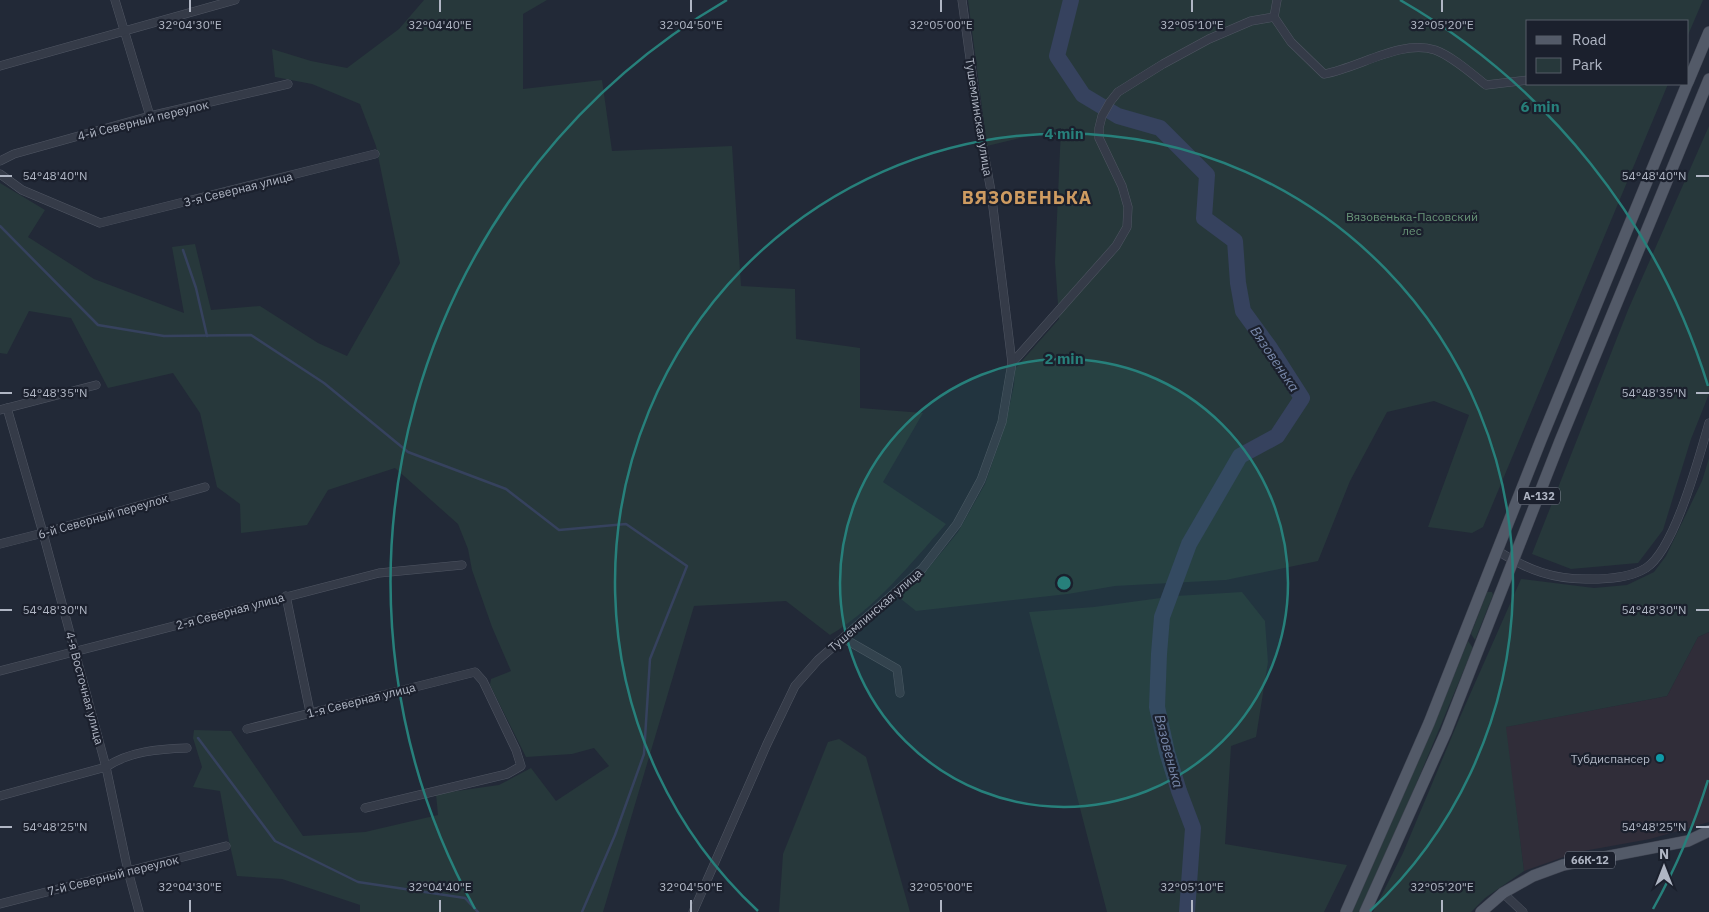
<svg xmlns="http://www.w3.org/2000/svg" width="1709" height="912" font-family="'IBM Plex Sans',sans-serif">
	<rect width="100%" height="100%" fill="#222937"/>
	<!-- medical -->
	<path fill="#302d39" d="M1709,632V822L1650,839L1578,852L1524,871L1505,727L1667,696L1698,637Z"/>
	<!-- green -->
	<g fill="#27383b">
		<path d="M424,0H547L523,14V89L602,80L612,151L732,146L741,286L795,289L796,339L860,348V408L923,413L883,482L946,524C912,562 875,609 830,635L786,601L694,606L603,912H360V905L282,879L237,876L229,841L220,791L193,787L202,767L193,738L194,730L231,731L303,836L365,832L438,815L436,794L499,785L531,768L556,801L609,766L594,748L572,754L526,757L490,685L491,679L511,671L492,627L472,570L468,549L458,524L395,468L328,490L307,525L241,533L240,504L217,487L200,413L173,373L108,388L71,318L29,311L7,354L0,353V183L45,210L28,237L94,279L184,313L172,247L195,244L211,310L260,306L318,343L347,356L400,263L376,146L360,104L312,84L275,77L272,49L311,61L347,68L399,29Z"/>
		<path d="M968,0H1703L1688,35V21H1528V84H1668L1483,527L1472,533L1428,527L1469,415L1434,401L1387,412L1350,481L1318,561L1226,580L1115,586L1068,594L916,611L896,595L927,570L958,532L985,484L1005,426L1014,385L1015,369L1059,319L1055,262L1061,128L987,146Z"/>
		<path d="M1709,126V394L1691,439L1663,530L1638,563L1571,569L1532,554L1628,310Z"/>
		<path d="M1709,458V632L1698,637L1667,696L1506,727L1524,871L1485,898L1471,912H1373L1403,853L1460,717L1521,579L1594,588L1627,585L1654,572L1666,556L1702,481Z"/>
		<path d="M1242,592L1265,621L1268,662L1256,737L1231,746L1225,844L1347,865L1324,912H1107L1029,612L1094,607L1175,596Z"/>
		<path d="M1487,592H1492L1493,595L1475,640L1471,634Z"/>
		<path d="M1468,641L1473,648L1402,818L1359,912H1351L1433,726Z"/>
		<path d="M839,739L866,757L910,912H779L783,854L828,742Z"/>
	</g>
	<g fill="none" stroke-linecap="round" stroke-linejoin="round">
		<!-- stream -->
		<g stroke="#36425e" stroke-width="2.5">
			<path d="M0,226L98,325L164,336L251,335L324,383L408,452L506,489L559,530L626,524L687,566L650,659L644,754L615,835L582,912"/>
			<path d="M183,250L196,288L207,336"/>
			<path d="M198,738L275,841L358,882L465,898L478,912"/>
		</g>
		<!-- river -->
		<path stroke="#36425e" stroke-width="16" d="M1071,0L1057,56L1083,95L1118,116L1160,128L1207,175L1204,218L1235,241L1238,283L1243,311L1270,348L1302,398L1277,436L1240,456L1189,544L1162,617L1159,654L1157,707L1167,752L1179,791L1193,828L1187,912"/>
		<defs>
			<g id="minor">
				<path d="M115,0L150,116"/>
				<path d="M1274,17L1277,0"/>
				<path d="M0,66L235,0"/>
				<path d="M0,161L14,154L150,116L288,84"/>
				<path d="M0,174L22,190L100,223L375,154"/>
				<path d="M1012,363L1116,246L1127,227L1128,207L1122,186L1099,138V128L1102,116L1110,102L1118,92L1163,64L1209,39L1251,21L1274,17L1291,42L1324,74C1359,68 1401,39 1435,50C1452,56 1472,74 1486,85L1528,80"/>
				<path d="M7,408L43,533L106,767L128,871L139,912"/>
				<path d="M0,410L96,385"/>
				<path d="M0,544L43,533L205,487"/>
				<path d="M1498,551C1527,570 1555,580 1590,579C1608,579 1630,578 1646,568C1675,549 1699,457 1709,423"/>
				<path d="M286,596L310,712"/>
				<path d="M843,638L897,669L900,693"/>
				<path d="M0,671L379,573L462,565"/>
				<path d="M247,729L475,672L483,681L516,750L521,766L507,774L365,808"/>
				<path d="M0,796L106,767C130,751 159,749 187,748"/>
				<path d="M1503,893L1523,912"/>
				<path d="M0,904L226,846"/>
				<path d="M693,912L767,744L795,686L818,660L922,569L957,524L981,480L1002,422L1012,363L991,191L980,131L962,0"/>
			</g>
			<g id="primary">
				<path d="M1688,82L1709,32"/>
				<path d="M1346,912L1429,723L1541,440L1687,84"/>
				<path d="M1365,912L1446,732L1560,441L1709,79"/>
				<path d="M1481,912L1503,893L1533,876L1563,865L1688,841L1709,831"/>
			</g>
		</defs>
		<!-- minor casing -->
		<use href="#minor" stroke="#505663" stroke-width="9"/>
		<!-- primary casing -->
		<use href="#primary" stroke="#3f4451" stroke-width="12"/>
		<!-- minor -->
		<use href="#minor" stroke="#353b48" stroke-width="8"/>
		<!-- primary -->
		<use href="#primary" stroke="#535a68" stroke-width="11"/>
	</g>
	<!-- ticks -->
	<path fill="none" stroke="#b0b6c4" stroke-width="2" d="M190,0V12M440,0V12M691,0V12M941,0V12M1192,0V12M1442,0V12M0,176H12M1696,176H1709M0,393H12M1696,393H1709M0,610H12M1696,610H1709M0,827H12M1696,827H1709M190,900V912M440,900V912M691,900V912M941,900V912M1192,900V912M1442,900V912"/>
	<!-- distance rings -->
	<circle cx="1064" cy="583" r="224" fill="#27807b" fill-opacity=".12"/>
	<g fill="none" stroke="#27807b" stroke-width="2.5">
		<circle cx="1064" cy="583" r="224"/>
		<path d="M758 911A449 449 0 1 1 1370 911"/>
		<path d="M1708 780A673 673 0 0 1 1653 909M475 909A673 673 0 0 1 727 0M1400 0A673 673 0 0 1 1708 386"/>
	</g>
	<!-- markers -->
	<circle fill="#0f9aa8" stroke="#1b202d" stroke-width="2" cx="1660" cy="758" r="5"/>
	<g text-anchor="middle" dominant-baseline="central" stroke-width="4.5" stroke-linejoin="round" paint-order="stroke">
		<!-- shield labels -->
		<g fill="#1b202d" stroke="#838997" stroke-width="1">
			<rect x="1518" y="487.5" width="42" height="17" rx="4"/>
			<rect x="1565" y="851.5" width="50" height="17" rx="4"/>
		</g>
		<g font-size="11" font-weight="bold" fill="#b0b6c4">
			<text x="1539" y="496">А-132</text>
			<text x="1590" y="860">66К-12</text>
		</g>
		<!-- street labels -->
		<g font-size="12" fill="#b0b6c4" stroke="#1b202d">
			<text transform="translate(979 117) rotate(81)">Тушемлинская улица</text>
			<text transform="translate(143 120) rotate(-14)">4-й Северный переулок</text>
			<text transform="translate(238 189) rotate(-14)">3-я Северная улица</text>
			<text transform="translate(103 516) rotate(-16)">6-й Северный переулок</text>
			<text transform="translate(875 610) rotate(-41)">Тушемлинская улица</text>
			<text transform="translate(230 611) rotate(-15)">2-я Северная улица</text>
			<text transform="translate(85 688) rotate(75)">4-я Восточная улица</text>
			<text transform="translate(361 700) rotate(-14)">1-я Северная улица</text>
			<text transform="translate(113 875) rotate(-14)">7-й Северный переулок</text>
		</g>
		<!-- park labels -->
		<g font-size="12" fill="#689477" stroke="#1b202d">
			<text x="1412" y="216">Вязовенька-Пасовский<tspan x="1412" dy="14">лес</tspan></text>
		</g>
		<!-- poi labels -->
		<g font-size="12" fill="#b0b6c4" stroke="#1b202d" text-anchor="end">
			<text x="1650" y="758">Тубдиспансер</text>
		</g>
		<!-- water labels -->
		<g font-size="14" font-style="italic" fill="#7989ab" stroke="#1b202d">
			<text transform="translate(1275 359) rotate(56)">Вязовенька</text>
			<text transform="translate(1169 751) rotate(75)">Вязовенька</text>
		</g>
		<!-- district labels -->
		<g font-size="18" font-weight="bold" letter-spacing="1" fill="#ce9b61" stroke="#1b202d">
			<text x="1027" y="197">ВЯЗОВЕНЬКА</text>
		</g>
	</g>
	<g font-size="12" text-anchor="middle" fill="#b0b6c4" stroke="#1b202d" stroke-width="4.5" stroke-linejoin="round" paint-order="stroke">
		<text x="190" y="29">32°04'30"E</text>
		<text x="440" y="29">32°04'40"E</text>
		<text x="691" y="29">32°04'50"E</text>
		<text x="941" y="29">32°05'00"E</text>
		<text x="1192" y="29">32°05'10"E</text>
		<text x="1442" y="29">32°05'20"E</text>
		<text x="55" y="180">54°48'40"N</text>
		<text x="1654" y="180">54°48'40"N</text>
		<text x="55" y="397">54°48'35"N</text>
		<text x="1654" y="397">54°48'35"N</text>
		<text x="55" y="614">54°48'30"N</text>
		<text x="1654" y="614">54°48'30"N</text>
		<text x="55" y="831">54°48'25"N</text>
		<text x="1654" y="831">54°48'25"N</text>
		<text x="190" y="891">32°04'30"E</text>
		<text x="440" y="891">32°04'40"E</text>
		<text x="691" y="891">32°04'50"E</text>
		<text x="941" y="891">32°05'00"E</text>
		<text x="1192" y="891">32°05'10"E</text>
		<text x="1442" y="891">32°05'20"E</text>
	</g>
	<circle cx="1064" cy="583" r="8" fill="#27807b" stroke="#1b202d" stroke-width="2.5"/>
	<g font-size="15" text-anchor="middle" font-weight="bold" fill="#27807b" stroke="#1b202d" stroke-width="4.5" stroke-linejoin="round" paint-order="stroke">
		<text x="1540" y="112">6 min</text>
		<text x="1064" y="139">4 min</text>
		<text x="1064" y="364">2 min</text>
	</g>
	<!-- legend -->
	<rect x="1526" y="20" width="162" height="65" fill="#1b202d" stroke="#575c69"/>
	<rect x="1536" y="36" width="25" height="8" fill="#535a68" stroke="#575c69"/>
	<text x="1572" y="45" font-size="15" fill="#b0b6c4">Road</text>
	<rect x="1536" y="58" width="25" height="15" fill="#27383b" stroke="#575c69"/>
	<text x="1572" y="70" font-size="15" fill="#b0b6c4">Park</text>
	<!-- north arrow -->
	<g transform="translate(1664 867)" stroke="#1b202d" stroke-width="4" paint-order="stroke">
	<path d="M0-4L9 19L0 12L-9 19Z" fill="#b0b6c4"/>
	<text y="-8" font-size="14" font-weight="bold" text-anchor="middle" fill="#b0b6c4">N</text>
	</g>
</svg>
